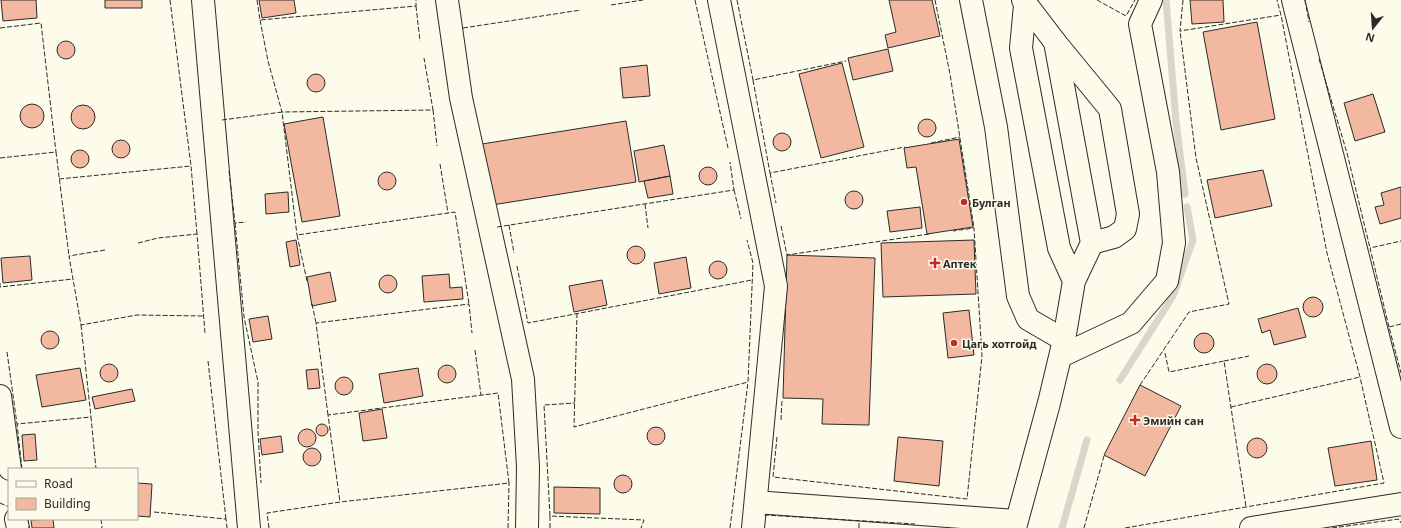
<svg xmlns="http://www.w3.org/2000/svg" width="1401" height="528" viewBox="0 0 1401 528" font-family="'Noto Sans',sans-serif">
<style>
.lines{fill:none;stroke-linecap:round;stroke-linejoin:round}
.stream{stroke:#d8d7c9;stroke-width:7}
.building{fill:#f2b8a0;stroke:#2b2b2b}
.street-casing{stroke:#2b2b2b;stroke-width:24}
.secondary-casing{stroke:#2b2b2b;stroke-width:24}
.street{stroke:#fdfbea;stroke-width:22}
.secondary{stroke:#fdfbea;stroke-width:22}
.fence{stroke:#2b2b2b;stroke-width:1;stroke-dasharray:5 2;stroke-linecap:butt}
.poi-dot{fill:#c62828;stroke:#fdfbea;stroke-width:1.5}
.labels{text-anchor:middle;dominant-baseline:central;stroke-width:3;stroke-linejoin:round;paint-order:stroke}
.poi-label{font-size:11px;font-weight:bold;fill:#2b2b2b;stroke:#fdfbea;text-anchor:start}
</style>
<rect width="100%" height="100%" fill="#fdfbea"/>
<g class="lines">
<path class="stream" d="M1166 0 1176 121 1185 194
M1120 380 1173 296 1193 240 1187 207
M1062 528 1087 440"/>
</g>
<path class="building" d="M1 0H36L37 18 3 21Z
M105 0H142V8H105Z
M259 0H294L296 13 262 18Z
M889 0H932L940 36 888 48 885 35 896 32Z
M1190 0H1223L1224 22 1192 24Z
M1257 22 1275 119 1221 130 1203 32Z
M57 50a9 9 0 1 1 18 0a9 9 0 1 1-18 0Z
M888 49 893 71 853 80 848 58Z
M842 63 864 147 821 158 799 74Z
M647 65 650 96 623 98 620 68Z
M307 83a9 9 0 1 1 18 0a9 9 0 1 1-18 0Z
M1373 94 1385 132 1355 141 1344 103Z
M20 116a12 12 0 1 1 24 0a12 12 0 1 1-24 0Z
M71 117a12 12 0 1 1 24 0a12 12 0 1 1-24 0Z
M323 117 340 216 302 222 284 124Z
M918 128a9 9 0 1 1 18 0a9 9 0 1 1-18 0Z
M626 121 636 182 492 205 482 144Z
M773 142a9 9 0 1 1 18 0a9 9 0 1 1-18 0Z
M959 139 973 227 927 234 916 167 907 168 904 148Z
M112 149a9 9 0 1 1 18 0a9 9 0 1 1-18 0Z
M664 145 670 176 639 182 634 151Z
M71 159a9 9 0 1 1 18 0a9 9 0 1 1-18 0Z
M699 176a9 9 0 1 1 18 0a9 9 0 1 1-18 0Z
M1263 170 1272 206 1215 218 1207 180Z
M378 181a9 9 0 1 1 18 0a9 9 0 1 1-18 0Z
M670 176 673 194 648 198 644 181Z
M1401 187V218L1380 224 1375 207 1384 205 1381 193Z
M845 200a9 9 0 1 1 18 0a9 9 0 1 1-18 0Z
M288 192 289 212 266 214 265 194Z
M920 207 922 228 890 232 887 211Z
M296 240 300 265 290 267 286 242Z
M974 240 976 294 883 297 881 243Z
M627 255a9 9 0 1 1 18 0a9 9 0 1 1-18 0Z
M787 255 875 258 869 425 822 424 823 399 783 398Z
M30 256 32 280 3 283 1 258Z
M686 257 691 288 659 294 654 263Z
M709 270a9 9 0 1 1 18 0a9 9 0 1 1-18 0Z
M330 272 336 301 312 306 307 277Z
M449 274 450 288 462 287 463 299 424 302 422 276Z
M379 284a9 9 0 1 1 18 0a9 9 0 1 1-18 0Z
M602 280 607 305 574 312 569 286Z
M1303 307a10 10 0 1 1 20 0a10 10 0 1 1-20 0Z
M1298 308 1306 337 1274 345 1270 330 1262 333 1258 319Z
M969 310 974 355 948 358 943 313Z
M268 316 272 339 253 342 249 319Z
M41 340a9 9 0 1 1 18 0a9 9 0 1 1-18 0Z
M1194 343a10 10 0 1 1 20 0a10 10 0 1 1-20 0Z
M100 373a9 9 0 1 1 18 0a9 9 0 1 1-18 0Z
M1257 374a10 10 0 1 1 20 0a10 10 0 1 1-20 0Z
M438 374a9 9 0 1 1 18 0a9 9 0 1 1-18 0Z
M80 368 86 400 42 407 36 375Z
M418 368 423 396 384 403 379 374Z
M318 369 320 388 308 389 306 370Z
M335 386a9 9 0 1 1 18 0a9 9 0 1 1-18 0Z
M1140 385 1181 406 1145 476 1104 455Z
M132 389 135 401 95 409 92 397Z
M382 409 387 438 363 441 359 413Z
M316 430a6 6 0 1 1 12 0a6 6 0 1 1-12 0Z
M647 436a9 9 0 1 1 18 0a9 9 0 1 1-18 0Z
M298 438a9 9 0 1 1 18 0a9 9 0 1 1-18 0Z
M35 434 37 460 24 461 22 435Z
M281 436 283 452 262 455 260 439Z
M898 437 943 441 939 486 894 481Z
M1247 448a10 10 0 1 1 20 0a10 10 0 1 1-20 0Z
M1371 441 1377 480 1335 486 1328 448Z
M303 457a9 9 0 1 1 18 0a9 9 0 1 1-18 0Z
M614 484a9 9 0 1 1 18 0a9 9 0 1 1-18 0Z
M137 483 152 484 150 517 137 516Z
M554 487 600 488V514L554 513Z
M53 519 54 528H32L31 520Z"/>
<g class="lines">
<defs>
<path id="street" d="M203 0 249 528
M447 0 461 98 523 379 528 467 527 528
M719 0 776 286 753 528
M971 0 996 127 1018 296 1028 319 1064 340
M1293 0 1401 427
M1055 42 1110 109 1128 214 1125 229 1114 237 1092 243
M1061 356 1131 323 1167 281 1174 243 1168 172 1140 24 1151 0
M0 396 10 469
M756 502 1016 521
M16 519 18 528
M1251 528 1401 504"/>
<path id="secondary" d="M1025 5 1021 48 1059 248 1074 281
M1015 528 1049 403 1064 340 1074 281 1092 243 1055 42 1023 0"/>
</defs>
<use href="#street" class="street-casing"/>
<use href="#secondary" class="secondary-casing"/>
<use href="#street" class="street"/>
<use href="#secondary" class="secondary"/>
<path class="fence" d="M170 0 191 166
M257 0 260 20 416 6V0
M695 0 728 148
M737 0 753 80 846 61
M935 0 950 74 974 228
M1097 0 1126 16 1135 0
M1183 0 1180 31 1281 15
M1305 0 1309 22
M611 5 643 0
M416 6 420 41
M260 20 268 61 282 112 433 110 424 58
M0 28 41 23 56 152
M463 28 581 10
M1319 59 1347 153 1370 248
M753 80 770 173 905 147
M433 110 437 146
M222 120 282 112 297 235
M931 143 960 137
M0 158 56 152 69 256
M440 164 448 213
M229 171 235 223 246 222
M770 173 776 203
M59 179 191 166 197 234
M734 190 741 219
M645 204 648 228
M235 223 244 317 258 382V432L261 483
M509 225 514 253
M781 226 787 255 929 234
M497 227 734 190 730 162
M138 243 158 238 197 234 205 333
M105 250 69 256 81 325 137 315 203 316
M517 266 528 323 752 280
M307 281 297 235 455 212 469 304
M0 283V287L73 279
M312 304 316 323
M577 313 574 427 748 382 753 263 747 240
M1401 324 1389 327 1401 373
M81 325 91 417
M1389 327 1370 248 1401 241
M475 350 481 395
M7 352 17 424
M1165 353 1169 372 1224 361 1246 507
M208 361 226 519
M1224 361 1249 356
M1140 385 1189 312 1229 304 1196 158 1180 31
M1231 407 1360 377
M328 415 316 323 469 304 472 333
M781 420 782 400
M777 437 773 477 967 499 982 356 974 228 953 231
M22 469 17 424 91 417 96 469
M0 503 9 507
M154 512 226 519 227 528
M550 516 544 405 575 403
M765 516V515L915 524
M28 519 29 528
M101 519 102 528
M269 528 267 513 340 502 509 483 498 393 328 415 340 502
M508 528 509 483
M550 528V516L644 520 641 528
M730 528 748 382
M859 528V521
M1084 528 1104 456
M1125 528 1384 483 1360 377 1327 253 1281 15 1277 0
M1332 528 1399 519 1401 523"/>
</g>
<g class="poi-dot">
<circle cx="964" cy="202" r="4"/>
<path d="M933 257h4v4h4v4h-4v4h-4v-4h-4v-4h4z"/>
<circle cx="954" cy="343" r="4"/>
<path d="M1133 414h4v4h4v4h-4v4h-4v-4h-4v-4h4z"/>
</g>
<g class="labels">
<g class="poi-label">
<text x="972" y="202">Булган</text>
<text x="943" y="263">Аптек</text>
<text x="962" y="343">Цагь хотгойд</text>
<text x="1143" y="420">Эмийн сан</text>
</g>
</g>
<rect x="8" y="468" width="130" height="52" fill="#fdfbea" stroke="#a9a89e"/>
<rect x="16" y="481" width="20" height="6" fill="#fdfbea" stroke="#a9a89e"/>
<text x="44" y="488" font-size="12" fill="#2b2b2b">Road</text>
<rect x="16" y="498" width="20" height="12" fill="#f2b8a0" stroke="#a9a89e"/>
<text x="44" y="508" font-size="12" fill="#2b2b2b">Building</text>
<g transform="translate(1373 28) rotate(197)" stroke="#fdfbea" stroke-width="3" paint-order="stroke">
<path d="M0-3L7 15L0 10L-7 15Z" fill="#2b2b2b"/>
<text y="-6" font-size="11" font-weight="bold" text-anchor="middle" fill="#2b2b2b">N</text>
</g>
</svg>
